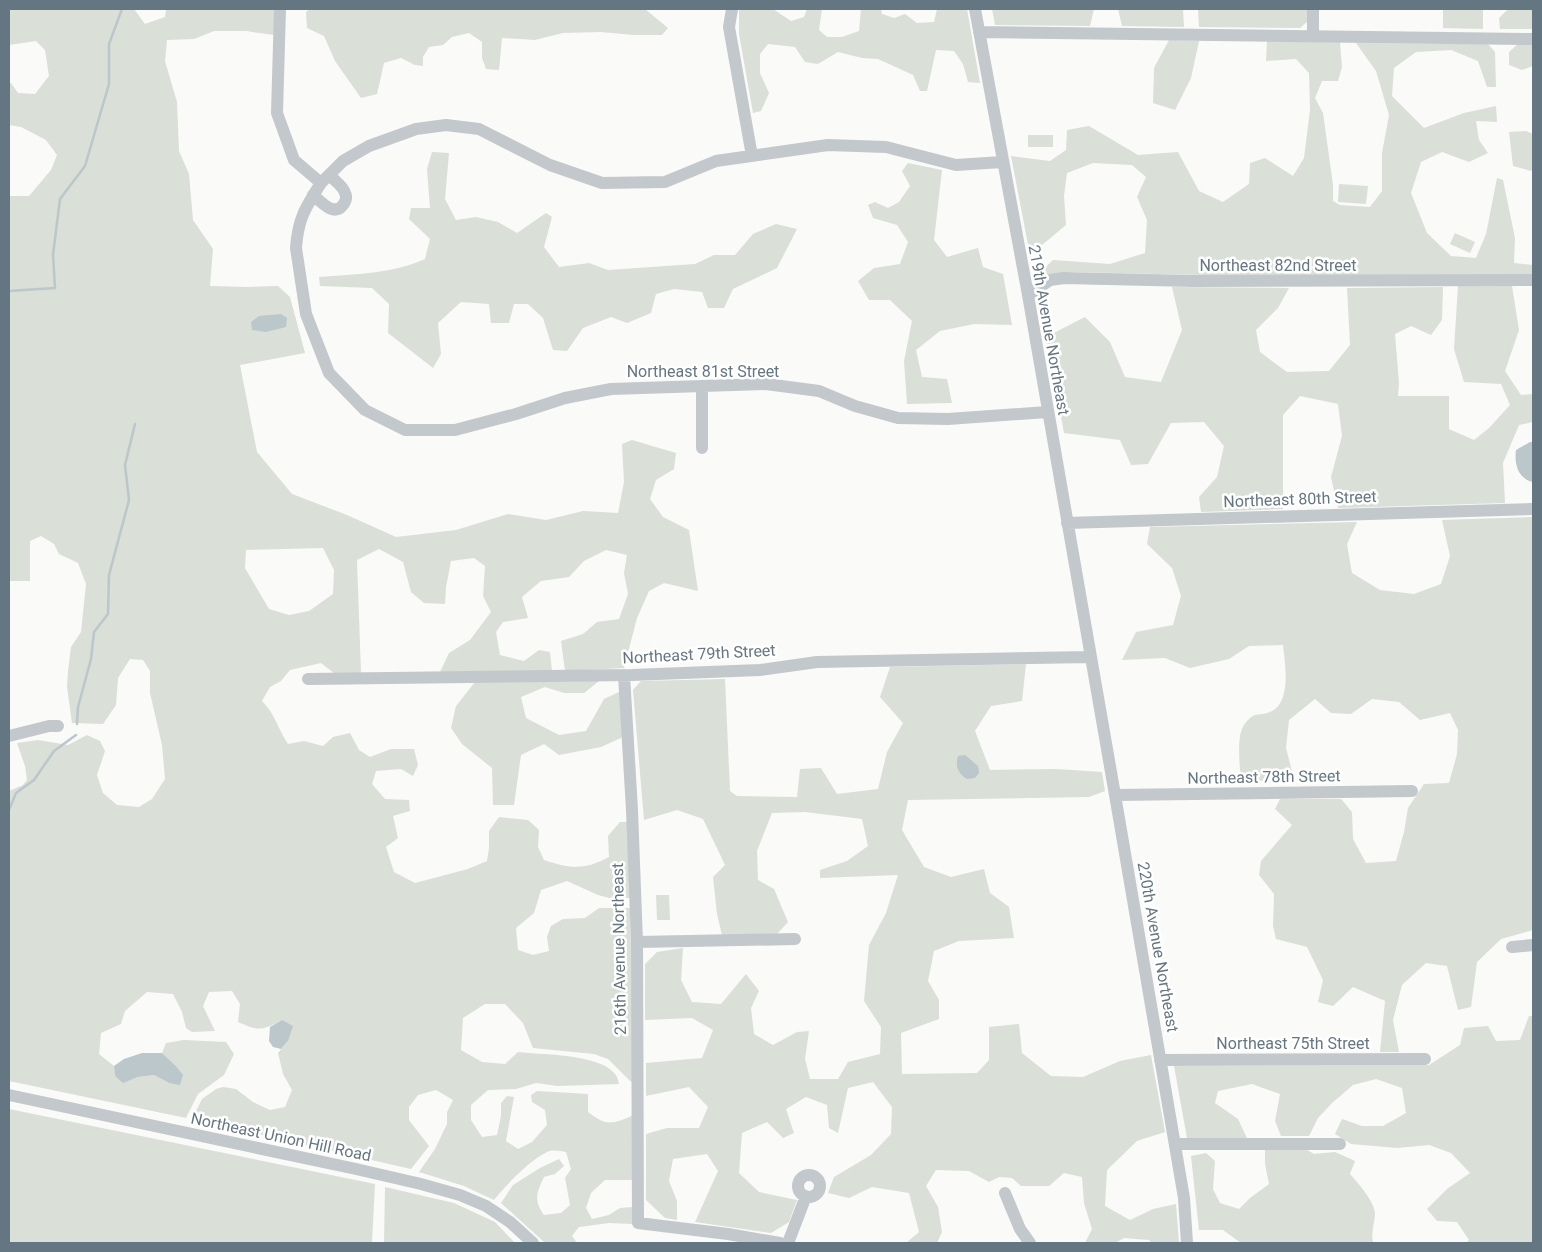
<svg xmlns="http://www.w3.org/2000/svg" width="1542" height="1252" viewBox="0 0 1542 1252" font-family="Roboto,sans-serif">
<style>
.green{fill:#dadfd7;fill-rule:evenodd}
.water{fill:#bbc7cb}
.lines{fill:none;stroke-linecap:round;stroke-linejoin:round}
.stream{stroke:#bbc7cb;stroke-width:2.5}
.minor{stroke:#c3c8cc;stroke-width:12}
.labels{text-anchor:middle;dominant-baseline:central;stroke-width:5;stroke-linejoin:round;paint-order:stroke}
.street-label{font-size:16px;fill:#657683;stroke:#fff}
</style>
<rect width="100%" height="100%" fill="#fafaf8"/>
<path class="green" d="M9 9H134L145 24 165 17 166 9H274V35L246 31H214L194 39 167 40 165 61 177 102 179 151 189 174 193 220 213 249 210 286 247 287 278 286 290 297 305 353 240 365 257 452 292 494 347 515 396 537 456 530 508 514 546 520 583 511 618 513 624 482 622 444 632 440 676 453 674 469 656 480 650 499 663 517 689 530 698 591 664 583 649 591 637 618 624 668 565 671 561 641 583 634 597 622 619 619 628 594 624 573 627 555 606 550 584 561 569 577 541 581 522 597 528 618 503 622 496 632 500 655 524 661 539 650 550 652 552 671 440 672 449 653 470 640 491 612 483 596 485 566 474 558 451 561 446 587 445 604 424 603 411 592 403 562 379 549 357 560 361 673 335 674 321 663 290 670 281 681 270 687 262 701C275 714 278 729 288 744L304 741 323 746 333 737 350 733 359 750 370 757 391 749H414L418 765 413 776 401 769 376 771 372 784 385 799 409 800 410 811 393 816 398 838 386 847 394 872 415 883 468 869 487 861 489 848V831L499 817 528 820 539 830 538 847 544 860C570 869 585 870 609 857L608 836 620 822H627L630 898H609L598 895 567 881 541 890 534 913 516 928 518 950 533 955 549 951 547 937 551 926 563 919 585 918 599 908H630L634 1082 630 1081 608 1059 594 1054 533 1048 523 1023 505 1004H485L463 1018 461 1050 482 1062 505 1064 518 1052C541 1055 617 1053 619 1084L558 1086 536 1083 516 1089 488 1090 471 1105V1120L482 1137 497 1135 501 1116V1103L507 1096 514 1097 506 1141 518 1149 532 1142 547 1125 545 1110 532 1102 531 1095 537 1091 588 1094V1112C607 1127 613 1124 634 1115L632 1180H605L591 1193 586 1208 592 1219 609 1215 620 1208 632 1207V1224L609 1223 579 1227 572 1236 577 1243H545L501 1203 513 1185 540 1168 559 1159 564 1166 555 1174 544 1177C537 1192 533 1200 544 1215L561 1213 570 1205 565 1178 571 1169 566 1152C560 1151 553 1149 547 1152 529 1161 507 1184 494 1200L464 1186 419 1172 435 1149 447 1124V1112L453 1100 436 1090 418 1095 409 1107V1120L429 1146 411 1169 192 1119 202 1099 216 1089 223 1087 236 1089 253 1102 270 1110 285 1107 292 1090 283 1074 278 1053 288 1041 282 1020C262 1031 258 1031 238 1022L240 1004 232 991 209 992 203 1006 215 1031 192 1032 186 1028 182 1012 173 994 147 992 125 1011 121 1024 101 1033 99 1054 114 1066 115 1076 124 1082 138 1077 154 1075 169 1083 175 1065 162 1053 166 1043 184 1040 226 1042 234 1054 224 1075 198 1094 186 1118 9 1081V791L23 785 27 780 25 766 17 743 38 740 68 745 87 735 100 741 105 751 97 775 103 793 117 805 139 807 152 799 165 779 162 745 150 693V671L143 660 130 659 118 678 116 705 103 724 72 723 67 687 68 671 71 647 81 632 86 584 78 563 59 554 54 544 41 536 30 541V581H9V196H29L51 170 57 155 46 140 21 127 9 125V83H11L18 93 35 94 49 76 45 50 36 41 9 45ZM323 548 334 570 333 594 309 611 289 615 269 609 245 568 246 550Z
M310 9H645L668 28 662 35H633L601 32 563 33 535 40 502 38 499 70 486 69 482 58V42L469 33 452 37 443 45 429 47 423 57V66L415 65 401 58 384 63 377 94 361 98 335 61 324 36 307 28 306 12Z
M739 9H773L791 21 804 17 807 9H822L819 30 827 37H842L859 31 861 9H881L882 14 894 18 905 14 917 23 934 22 937 9H967L980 83 968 82 963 64 954 51 936 50 927 91H920L913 75 878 59 862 58 838 52 818 64 805 62 795 47 768 44 760 54V73L769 93 761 111 753 113 739 34Z
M992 9H1094L1090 26 995 25Z
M1118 9H1183L1184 27 1122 26Z
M1198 9H1308V21L1300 28 1199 27Z
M1443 9H1483V29L1443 28Z
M1508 9H1533V29H1500L1499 18Z
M1169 40 1199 41 1191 78 1175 110 1153 103 1154 68Z
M1267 41 1340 42 1342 67 1338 81H1322L1315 98 1323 113 1333 185V201L1340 205 1370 207 1382 191V153L1389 115 1376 71 1356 43 1488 44 1495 52 1496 87H1487L1478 61 1451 50 1416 52 1394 68 1392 96 1424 128 1464 113 1496 106 1497 122 1476 121 1479 140 1488 153 1469 162 1442 152 1421 162 1411 193 1427 233 1451 256 1476 258 1486 234 1497 178 1503 180 1515 238 1514 263 1533 265V275H1202L1071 272 1035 277 1053 260 1110 264 1145 253 1147 220 1137 197 1146 177 1132 165 1093 163 1067 173 1064 196 1066 225 1030 255 1011 156 1050 161 1066 150 1067 130 1089 126 1138 155 1178 152 1199 191 1223 202 1249 184 1250 163 1265 158 1293 176 1304 158 1310 110 1309 73 1296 59 1266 61Z
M1518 44 1533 45V66L1522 70 1509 65V52Z
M1526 131 1533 134V169L1531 171 1513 166 1509 132Z
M1028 135H1053V147H1028Z
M432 152 449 153 445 199 456 220 476 217 498 222 517 233 546 213 552 217 544 247 559 267 589 263 608 270 695 264 714 255H735L753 234 776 224 797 229 777 268 733 289 724 308H708L702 292 674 289 656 294 651 313 627 323 611 317 583 328 567 351 553 350 543 318 528 304H514L509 323H491L489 304 461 302 438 323 441 354 433 368 388 333 389 304 372 288 320 286 319 277C356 274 391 274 425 259L430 239 409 219 411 208H430L427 169Z
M908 163 942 170 934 240 947 257 978 248 983 267 1003 274 1012 325 974 324 940 331 916 350 922 377 947 379 952 403 907 404 904 361 912 321 890 300H869L858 281 874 268 900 264 908 242 897 225 873 218 868 205 875 202 888 208 899 202 910 186 902 171Z
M1339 184 1368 186 1366 204 1338 202Z
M1455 233 1475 242 1470 253 1450 244Z
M1458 286H1512L1519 330 1505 371 1521 395 1533 394V422L1519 425 1503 463 1505 503 1338 508 1331 477 1342 436 1338 404 1300 396 1283 415V509L1201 512 1199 497 1217 477 1224 446 1204 422 1171 423 1148 464 1131 465 1120 440 1064 433 1046 337 1085 317 1110 342 1125 377 1161 382 1182 330 1172 287 1289 288 1278 308 1256 330 1260 352 1287 372 1329 371 1350 345 1347 288 1443 287 1442 320 1431 335 1411 326 1395 334 1399 383 1398 396H1449V429L1474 440 1489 428 1510 405 1501 384 1464 382 1454 349Z
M1533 517V930L1501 939 1477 962 1471 1007 1458 1010 1447 966 1426 963 1402 985 1393 1020 1399 1052H1380L1385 1001 1353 987 1333 1006 1318 1002 1323 980 1307 947 1276 939 1273 926 1274 894 1259 875 1261 861 1292 825 1275 809 1280 799H1341L1352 812 1353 839 1366 863 1396 861 1404 832 1408 808 1424 784 1449 783 1457 754 1458 730 1450 713 1420 720 1399 702 1372 699 1351 714 1331 713 1315 699 1289 720 1286 748 1294 779 1241 782C1240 768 1236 736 1244 725 1255 710 1258 717 1270 712 1292 703 1285 664 1283 645L1249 646 1229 659 1190 668 1165 658 1122 660 1136 632 1173 625 1181 596 1172 568 1147 544 1150 527 1357 522 1347 544 1352 573 1380 590 1414 594 1441 584 1450 556 1442 520Z
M1026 664 1022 701 991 706 975 731 990 770 1056 769 1102 772 1105 791 1089 797 908 800 902 830 924 867 951 877 984 869 990 893 1009 907 1014 938 959 941 934 951 928 981 939 1000V1019L901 1033 902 1074 977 1073 989 1060V1027L1019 1024 1022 1053 1051 1076 1083 1077 1120 1061 1151 1055 1165 1132 1137 1141 1107 1170 1105 1206 1130 1220 1153 1209 1176 1204 1179 1243H1152L1149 1240 1124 1238 1115 1243H1085L1092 1229 1084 1203 1082 1177 1064 1173 1049 1186H1021L1012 1178 999 1177 989 1182 969 1171 936 1170 926 1186 938 1207 942 1232 937 1243H906L919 1232 909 1193 872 1187 849 1198 828 1193 834 1177 871 1155 891 1134 892 1107 873 1082 848 1088 838 1133 829 1128 827 1105 806 1097 786 1109 794 1133 783 1138 767 1122 742 1133 739 1173 759 1192 797 1200 789 1222 771 1233 695 1222 718 1171 707 1154 673 1159 669 1181 677 1201V1220L665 1218 646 1200V1134L667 1128H699L708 1107 689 1087 646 1096V1063L702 1058 713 1030 692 1018 645 1020V964L657 952 683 948 681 980 692 1002 721 1004 746 974 759 991 751 1008 754 1034 773 1045 797 1032 809 1031 805 1059 810 1079H838L848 1062 880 1054 881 1027 864 1001 869 945 886 913 898 875 820 878V870L847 861 868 846 862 819 805 812 772 813 757 851 758 880 774 889 788 922 777 934 722 935 717 914 713 877 725 865 703 819 677 810 644 820 633 690 641 681 725 679 730 791 737 796 797 797 800 769 821 768 837 794 878 789 887 752 903 723 880 697 890 667Z
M599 681 584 693H564L545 687 521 697 526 718 559 735 586 731 604 699 621 691 623 737 601 747 559 755 544 744 521 755 514 805H493L492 768 462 744 451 728 456 706 475 682Z
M656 895H669L670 920H657Z
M1529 1016H1533V1243H1466L1469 1240 1457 1222 1437 1221 1427 1209 1447 1189 1470 1173 1451 1153 1429 1145 1397 1148 1351 1144 1335 1134 1342 1119 1362 1126H1383L1406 1113 1402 1088 1376 1079 1353 1085 1332 1103 1318 1118 1309 1136H1281L1275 1121 1280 1094 1252 1084 1218 1091 1215 1103 1238 1119 1247 1138H1187L1174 1066 1429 1065 1460 1045 1464 1028 1488 1026 1496 1041 1520 1040Z
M9 1109 375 1184 372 1243H9Z
M1265 1148H1304L1314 1154 1335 1152 1355 1161 1350 1174C1358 1183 1376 1203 1375 1215 1374 1225 1371 1233 1373 1243H1241L1223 1230H1199L1191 1156 1206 1153 1215 1161 1213 1189 1220 1203 1239 1209 1250 1198 1269 1184 1265 1164Z
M385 1187 454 1203 495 1222 515 1243H384Z"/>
<path class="water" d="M281 314 287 318 286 327 266 332 252 330 251 322 259 316Z
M1530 442H1533V482C1518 479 1514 464 1516 450Z
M965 755 978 766 979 773 975 778 967 779C958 773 955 767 958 756Z
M282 1020 293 1026 288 1041 281 1049 273 1047 269 1041 270 1027Z
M142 1053H162L175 1065 183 1075 180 1085 169 1083 154 1075 138 1077 123 1083 115 1076 114 1066 124 1059Z"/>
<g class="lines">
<path class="stream" d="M9 291 55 288 53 255 60 199 85 166 109 84V44L122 9
M77 724 78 707 91 659 94 632 108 614 109 575 129 500 125 465 135 424
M9 810 16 793 34 780 54 751 76 735"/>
<path class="minor" d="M280 9 277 113 294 160 321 183C305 208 298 219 296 248L306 314 329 373 365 410 405 430H455L516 414 565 398 611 389 766 384 819 391 855 406 898 418 948 419 1047 412
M732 9 729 27 752 156
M975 9 1028 295 1115 795 1184 1198 1187 1243
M979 32 1533 39
M1313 36V9
M321 183 343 161 369 146 416 129 446 125 479 129 550 165 602 183 665 182 716 161 828 145 886 147 956 165 1002 162
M313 195C321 202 334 217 343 205 346 201 347 197 345 193 343 186 334 180 329 175
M1028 295 1050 280 1064 278 1192 281 1533 280
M702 386V448
M1067 523 1533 509
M624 675 632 810 637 942 638 1223 728 1234 780 1243
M308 679 632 675 760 670 817 662 1091 657
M9 736 49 726H58
M1115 795 1412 791
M637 942 795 939
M1512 947 1533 945
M1160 1060 1425 1059
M9 1095 356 1169 421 1184 460 1195 486 1206 510 1222 533 1243
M1175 1144H1340
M798 1186a11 11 0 1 1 22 0a11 11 0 1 1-22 0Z
M1005 1193 1020 1229 1030 1243
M788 1243 806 1196"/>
</g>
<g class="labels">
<g class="street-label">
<text x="1278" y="265">Northeast 82nd Street</text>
<text transform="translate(1049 330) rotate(80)">219th Avenue Northeast</text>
<text x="703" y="371">Northeast 81st Street</text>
<text transform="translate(1300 499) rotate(-2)">Northeast 80th Street</text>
<text transform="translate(699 654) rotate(-3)">Northeast 79th Street</text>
<text transform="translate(1264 777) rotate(-1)">Northeast 78th Street</text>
<text transform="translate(1158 947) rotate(80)">220th Avenue Northeast</text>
<text transform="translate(619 949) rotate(-91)">216th Avenue Northeast</text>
<text x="1293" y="1043">Northeast 75th Street</text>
<text transform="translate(281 1137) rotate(12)">Northeast Union Hill Road</text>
</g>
</g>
<rect width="1542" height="1252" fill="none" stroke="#657683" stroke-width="20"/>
</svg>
